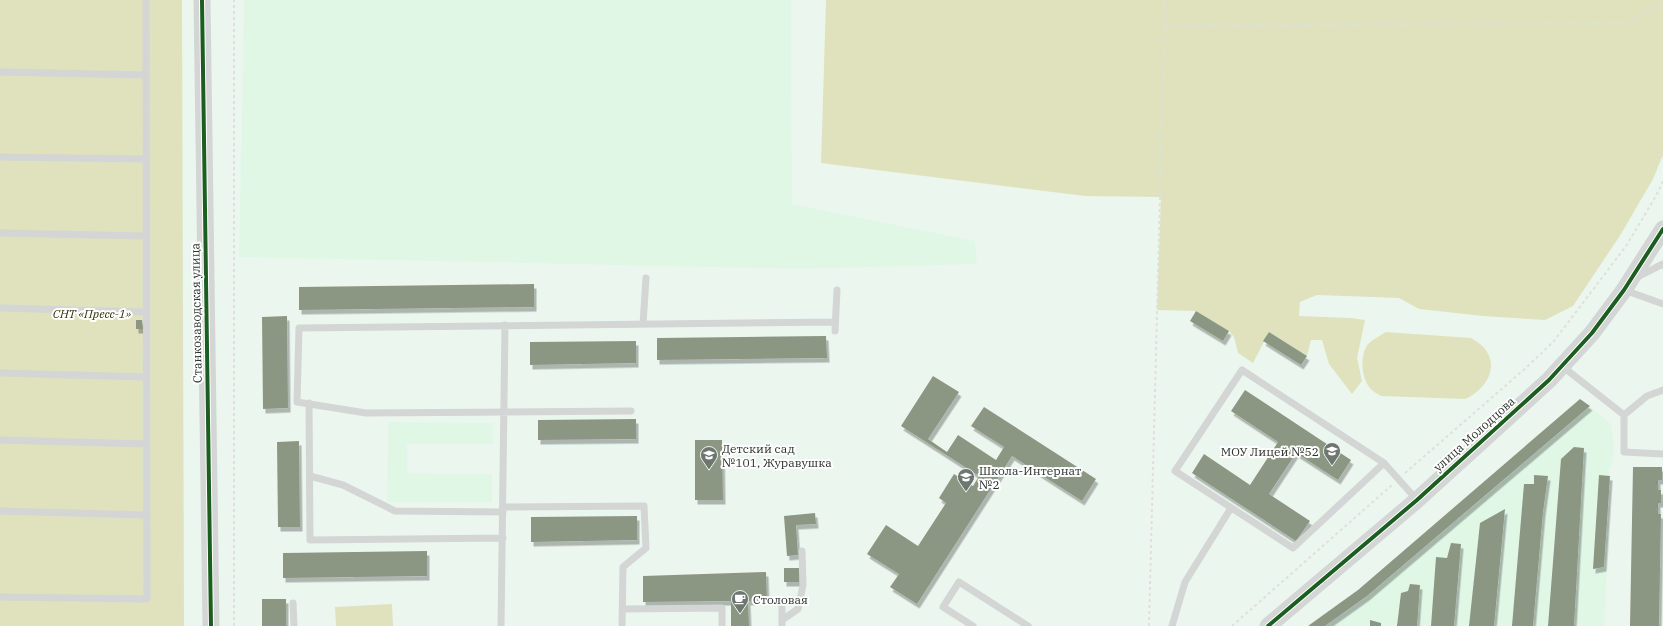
<svg xmlns="http://www.w3.org/2000/svg" width="1663" height="626" viewBox="0 0 1663 626" font-family="'IBM Plex Serif',serif">
<style>
.built{fill:#e1f7e6}
.green{fill:#dfe2bc}
.building{fill:#8c9783;filter:url(#shadow)}
.lines{fill:none;stroke-linecap:round;stroke-linejoin:round}
.path{stroke:#dde0dd;stroke-width:2;stroke-dasharray:3 3;stroke-linecap:butt}
.service{stroke:#d3d6d4;stroke-width:7}
.tertiary{stroke:#d3d6d4;stroke-width:17}
.cycleway-casing{stroke:#fff;stroke-width:6}
.cycleway{stroke:#1b5e20;stroke-width:4}
.labels{text-anchor:middle;dominant-baseline:central;stroke-width:4;stroke-linejoin:round;paint-order:stroke}
.park-label{font-size:12px;font-style:italic;fill:#322f07;stroke:#fff}
.street-label{font-size:12px;fill:#29322b;stroke:#fff}
.poi-label{font-size:12px;fill:#29322b;stroke:#fff;text-anchor:start}
</style>
<defs>
<filter id="shadow"><feDropShadow dx="2.5" dy="4.5" stdDeviation="0" flood-color="#0004"/></filter>
</defs>
<rect width="100%" height="100%" fill="#ebf7ee"/>
<path class="built" d="M244 0H791L792 204 975 241 977 264 802 269 239 257Z
M1580 399 1611 424 1614 446 1613 463 1609 470 1605 626H1308L1358 590Z
M388 422 493 423V444H407V473L492 474V502H387Z"/>
<path class="green" d="M0 0H182L184 626H0Z
M826 0H1663V155L1653 179 1621 234 1573 306 1545 320 1483 316 1419 309 1399 298 1317 295 1300 302 1299 316 1351 318 1365 320 1357 358 1362 381 1352 394 1329 364 1322 340H1311L1307 356 1269 332 1253 363 1238 353 1234 337 1229 331 1196 311 1157 310 1161 197 1085 196 821 163Z
M1386 332 1471 338C1476 341 1483 345 1487 352 1499 371 1482 392 1465 399L1381 396C1379 394 1375 393 1373 391 1361 382 1359 356 1368 344 1373 339 1380 336 1386 332Z
M392 604 393 626H336L335 607Z"/>
<path class="building" d="M534 284V307L299 310V287Z
M1196 311 1229 331 1223 341 1190 321Z
M287 316 288 408 263 409 262 317Z
M136 320H142L143 329H136Z
M1269 332 1307 356 1301 365 1263 341Z
M826 336 827 358 657 360V338Z
M636 341V363L530 365V342Z
M933 376 959 392 928 439 947 452 958 435 996 460 1004 447 971 426 984 407 1096 479 1082 501 1012 456 917 604 890 587 899 574 867 554 886 525 918 546 946 503 939 498 954 474 973 486 979 476 901 426Z
M1245 390 1351 460 1338 480 1296 453 1269 494 1310 521 1296 541 1192 473 1204 454 1250 485 1278 442 1231 411Z
M1580 399 1590 406 1367 596 1325 626H1308L1358 590Z
M636 419V439L538 440V420Z
M695 440H722L723 500H695Z
M299 441 300 527H278L277 442Z
M1574 447 1584 448 1574 626H1548L1561 459Z
M1633 467H1662V480H1658V490H1661V503H1658V514H1661L1659 626H1630Z
M1534 475 1548 476 1543 512 1533 626H1512L1524 484H1534Z
M1599 475 1610 476 1604 567 1593 569Z
M1505 509 1494 626H1469L1480 523Z
M815 513 816 524 796 525 798 555 787 556 784 516Z
M637 516V540L531 542V517Z
M1451 543 1461 544 1454 626H1431L1436 557 1447 558Z
M427 551V576L283 578V553Z
M784 568H799V582H784Z
M766 572 767 600 748 601 749 626H731V601L643 602V576Z
M1410 584 1420 585 1417 626H1397L1401 593 1408 591Z
M262 599H286V626H262Z
M1370 620 1381 623V626H1370Z"/>
<g class="lines">
<path class="path" d="M1165 26 1624 23 1663 3
M1405 473 1527 367 1554 341 1626 246 1656 196 1663 181
M234 626V0
M1149 626 1165 0
M1232 626 1392 485"/>
<path class="service" d="M0 72 146 75
M0 157 146 159
M0 233 146 236
M1637 277 1663 264
M1624 290 1663 304
M0 308 146 312
M643 324 646 278
M835 331 837 290
M1562 366 1624 415 1647 396 1663 390
M1242 370 1384 463 1293 548 1175 471Z
M0 373 146 377
M309 403 310 540 503 538
M631 411 366 413 297 402 299 328 834 322
M1624 415V452L1663 454
M0 440 146 444
M1384 463 1417 500
M310 476 343 485 395 511 503 512
M503 507 644 506 646 548 623 567 622 626
M0 511 147 515
M0 597 147 599 146 0
M293 603 294 626
M782 605V626
M623 609 722 608V626
M782 620 798 609 803 585 802 551
M501 626 505 325
M973 626 943 607 959 582 1028 626
M1172 626 1185 582 1231 508"/>
<path class="tertiary" d="M202 0 211 626
M1268 626 1417 500 1549 380 1592 333 1624 290 1663 229"/>
<defs>
<path id="cycleway" d="M202 0 211 626
M1268 626 1417 500 1549 380 1592 333 1624 290 1663 229"/>
</defs>
<use href="#cycleway" class="cycleway-casing"/>
<use href="#cycleway" class="cycleway"/>
</g>
<defs>
<symbol id="school-pin" viewBox="-11 -11 22 30"><path d="M0 17L-7.5 6A9.5 9.5 0 1 1 7.5 6Z" fill="#6d776f" stroke="#fff"/><path d="M0-5L7-2L0 1L-7-2ZM-4 1L0 2.5L4 1V4Q0 6-4 4Z" fill="#fff"/></symbol>
<symbol id="cafe-pin" viewBox="-11 -11 22 30"><path d="M0 17L-7.5 6A9.5 9.5 0 1 1 7.5 6Z" fill="#6d776f" stroke="#fff"/><path d="M-5.5-4.5H6V0H3Q3 3.5 0 3.5H-2.5Q-5.5 3.5-5.5 0ZM3-3.2v2h1.7v-2ZM-6 4.5H4V6H-6Z" fill="#fff"/></symbol>
</defs>
<g fill-rule="evenodd">
<use href="#school-pin" x="1322" y="441" width="20" height="27"/>
<use href="#school-pin" x="699" y="445" width="20" height="27"/>
<use href="#school-pin" x="956" y="467" width="20" height="27"/>
<use href="#cafe-pin" x="730" y="589" width="20" height="27"/>
</g>
<g class="labels">
<g class="park-label">
<text x="92" y="313">СНТ «Пресс-1»</text>
</g>
<g class="street-label">
<text transform="translate(196 313) rotate(-91)">Станкозаводская улица</text>
<text transform="translate(1474 434) rotate(-42)">улица Молодцова</text>
</g>
<g class="poi-label">
<text x="722" y="448">Детский сад<tspan x="722" dy="14">№101, Журавушка</tspan></text>
<text x="1319" y="451" text-anchor="end">МОУ Лицей №52</text>
<text x="979" y="470">Школа-Интернат<tspan x="979" dy="14">№2</tspan></text>
<text x="753" y="599">Столовая</text>
</g>
</g>
</svg>
